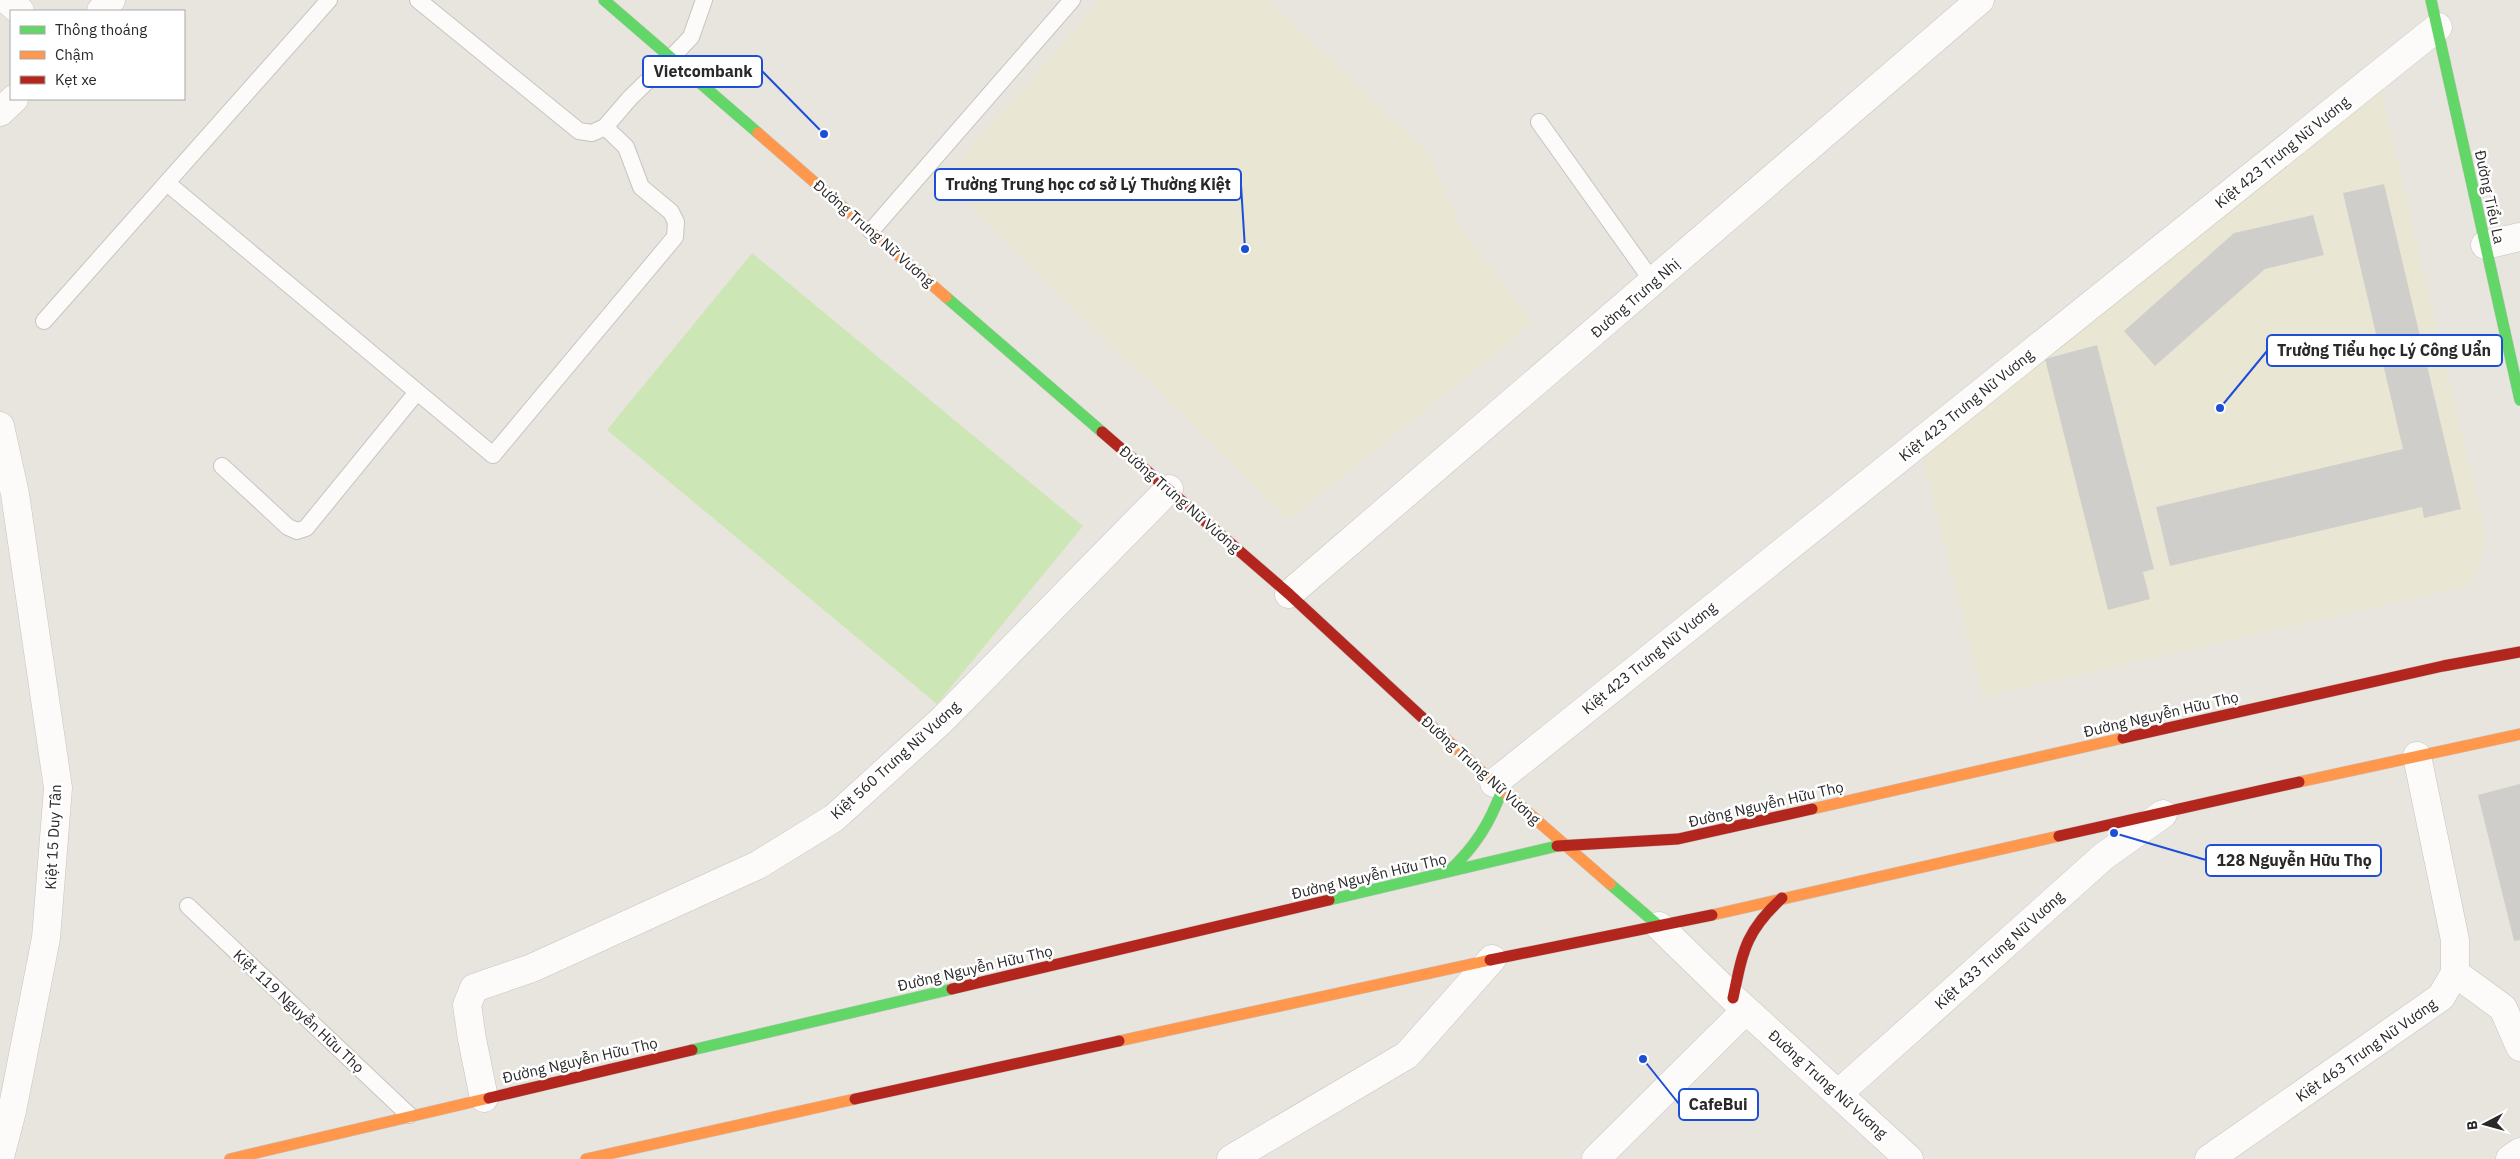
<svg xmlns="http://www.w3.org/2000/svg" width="2520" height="1159" viewBox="0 0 2520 1159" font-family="'IBM Plex Sans',sans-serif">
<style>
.education{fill:#eae6d4}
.pitch{fill:#cde6b6}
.building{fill:#d0ceca}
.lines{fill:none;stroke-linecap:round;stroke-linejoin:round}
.lane-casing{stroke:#c6c4c4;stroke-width:18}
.street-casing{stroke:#c6c4c4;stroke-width:29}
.fast-casing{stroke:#c6c4c4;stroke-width:12}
.slow-casing{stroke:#c6c4c4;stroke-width:12}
.jam-casing{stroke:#c6c4c4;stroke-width:12}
.lane{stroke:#fcfbfa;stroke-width:16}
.street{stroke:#fcfbfa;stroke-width:28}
.fast{stroke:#63d668;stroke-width:11}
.slow{stroke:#ff974d;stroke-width:11}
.jam{stroke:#b3261e;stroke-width:11}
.labels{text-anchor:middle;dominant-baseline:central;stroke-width:5;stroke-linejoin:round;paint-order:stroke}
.street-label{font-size:15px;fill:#292929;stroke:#fff}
.leader{fill:none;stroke:#1d4ed8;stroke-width:2}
.callout-dot{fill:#1d4ed8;stroke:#fff;stroke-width:2}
.callout{fill:#fff;stroke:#1d4ed8;stroke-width:2}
.callout-label{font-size:16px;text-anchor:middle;font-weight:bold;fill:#292929}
</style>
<rect width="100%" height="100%" fill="#e8e5de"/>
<path class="education" d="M1101 0H1268L1429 154 1462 230 1533 323 1289 520 943 179Z
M2381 91 2487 540 2473 585 1983 697 1922 457Z"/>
<path class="pitch" d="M752 253 1083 526 937 704 607 430Z"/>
<path class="building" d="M2384 184 2461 509 2424 518 2422 507 2170 566 2156 507 2403 449 2343 193Z
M2313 215 2324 255 2265 269 2155 366 2124 331 2234 233Z
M2097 345 2154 569 2143 572 2150 599 2108 610 2045 359Z
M2520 784V940L2514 941 2478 795Z"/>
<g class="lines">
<defs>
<path id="lane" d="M418 0 579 131 592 133 605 127 630 98 671 58 691 37 704 0
M1539 122 1653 282
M167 183 493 455 675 237 676 222 671 212 641 187 626 147 605 127
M871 231 1072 0
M44 321 329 0
M222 466 288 527 297 531 306 528 417 392
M188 906 409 1115"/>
<path id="street" d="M7 0 20 11
M101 11 111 0
M0 112 14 99
M2485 245 2520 237
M0 426 15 494 58 788 46 938 12 1111 0 1157
M1289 594 1980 0
M1494 783 2438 27
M1659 926 1733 998 1909 1159
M2455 973 2503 1008 2520 1047
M1839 1093 2104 856 2163 814
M484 1098 472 1039 467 1005 474 988 532 968 758 865 834 818 942 720 1169 489
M1231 1159 1407 1055 1492 959
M1596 1159 1746 1010
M2209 1159 2441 997 2455 973V940L2417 756
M2510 1159 2520 1152"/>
<path id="fast" d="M604 0 758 133
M2431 0 2520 400
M946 297 1102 432
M1449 871C1475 847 1490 823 1502 790
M1610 884 1659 926
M1329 900 1557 846
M692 1050 952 989"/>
<path id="slow" d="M758 133 946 297
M1426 721 1494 783 1610 884
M2299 782 2520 734
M1812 809 2123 738
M1712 915 2059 836
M1119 1041 1490 960
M230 1159 489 1098
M586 1159 855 1099"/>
<path id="jam" d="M1102 432 1289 594 1426 721
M2123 738 2443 666 2520 652
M2059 836 2299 782
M1557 846 1678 839 1812 809
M1490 960 1712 915
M952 989 1329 900
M1733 998C1743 951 1745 932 1782 898
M489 1098 692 1050
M855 1099 1119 1041"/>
</defs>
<use href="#lane" class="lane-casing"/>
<use href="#street" class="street-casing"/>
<use href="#fast" class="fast-casing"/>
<use href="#slow" class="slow-casing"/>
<use href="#jam" class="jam-casing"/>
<use href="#lane" class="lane"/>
<use href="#street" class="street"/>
<use href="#fast" class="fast"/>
<use href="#slow" class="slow"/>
<use href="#jam" class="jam"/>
</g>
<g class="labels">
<g class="street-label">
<text transform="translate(2282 152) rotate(-39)">Kiệt 423 Trưng Nữ Vương</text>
<text transform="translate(2490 197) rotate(78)">Đường Tiểu La</text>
<text transform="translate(874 233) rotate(41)">Đường Trưng Nữ Vương</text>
<text transform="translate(1635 298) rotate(-41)">Đường Trưng Nhị</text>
<text transform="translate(1966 405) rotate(-39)">Kiệt 423 Trưng Nữ Vương</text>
<text transform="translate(1180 499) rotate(41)">Đường Trưng Nữ Vương</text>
<text transform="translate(1649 658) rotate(-39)">Kiệt 423 Trưng Nữ Vương</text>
<text transform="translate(2161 714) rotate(-13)">Đường Nguyễn Hữu Thọ</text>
<text transform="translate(895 760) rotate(-42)">Kiệt 560 Trưng Nữ Vương</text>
<text transform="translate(1481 770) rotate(42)">Đường Trưng Nữ Vương</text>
<text transform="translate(1766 804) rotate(-13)">Đường Nguyễn Hữu Thọ</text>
<text transform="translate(53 837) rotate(-87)">Kiệt 15 Duy Tân</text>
<text transform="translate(1369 876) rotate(-13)">Đường Nguyễn Hữu Thọ</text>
<text transform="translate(1999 950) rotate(-42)">Kiệt 433 Trưng Nữ Vương</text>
<text transform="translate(975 968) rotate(-13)">Đường Nguyễn Hữu Thọ</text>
<text transform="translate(299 1011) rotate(43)">Kiệt 119 Nguyễn Hữu Thọ</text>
<text transform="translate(2366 1050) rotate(-35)">Kiệt 463 Trưng Nữ Vương</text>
<text transform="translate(580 1060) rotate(-13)">Đường Nguyễn Hữu Thọ</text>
<text transform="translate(1828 1084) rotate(42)">Đường Trưng Nữ Vương</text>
</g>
</g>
<path class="leader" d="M824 134L762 71M1245 249L1241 185M2220 408L2267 351M2114 833L2206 860M1643 1059L1679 1104"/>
<g class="callout-dot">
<circle cx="824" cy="134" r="5"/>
<circle cx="1245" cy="249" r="5"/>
<circle cx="2220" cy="408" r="5"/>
<circle cx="2114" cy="833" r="5"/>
<circle cx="1643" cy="1059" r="5"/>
</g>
<g class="callout">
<rect x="643" y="56" width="119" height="31" rx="5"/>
<rect x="935" y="169" width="306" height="31" rx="5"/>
<rect x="2267" y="335" width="235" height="31" rx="5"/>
<rect x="2206" y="845" width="175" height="31" rx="5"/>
<rect x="1679" y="1089" width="79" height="31" rx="5"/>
</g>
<g class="callout-label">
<text x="703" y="77">Vietcombank</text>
<text x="1088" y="190">Trường Trung học cơ sở Lý Thường Kiệt</text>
<text x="2384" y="356">Trường Tiểu học Lý Công Uẩn</text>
<text x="2294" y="866">128 Nguyễn Hữu Thọ</text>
<text x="1718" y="1110">CafeBui</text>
</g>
<rect x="10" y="10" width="175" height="90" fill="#ffffff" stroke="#a9a9a9"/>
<rect x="20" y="26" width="25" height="8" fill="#63d668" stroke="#a9a9a9"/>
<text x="55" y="35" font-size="15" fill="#292929">Thông thoáng</text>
<rect x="20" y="51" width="25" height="8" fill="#ff974d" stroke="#a9a9a9"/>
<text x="55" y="60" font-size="15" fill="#292929">Chậm</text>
<rect x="20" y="76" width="25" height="8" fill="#b3261e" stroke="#a9a9a9"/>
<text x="55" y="85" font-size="15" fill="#292929">Kẹt xe</text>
<g transform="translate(2485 1124) rotate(264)" stroke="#ffffff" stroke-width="4" paint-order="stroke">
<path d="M0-4L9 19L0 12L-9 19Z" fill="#292929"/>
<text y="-8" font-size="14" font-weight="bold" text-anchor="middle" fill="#292929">B</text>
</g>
</svg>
